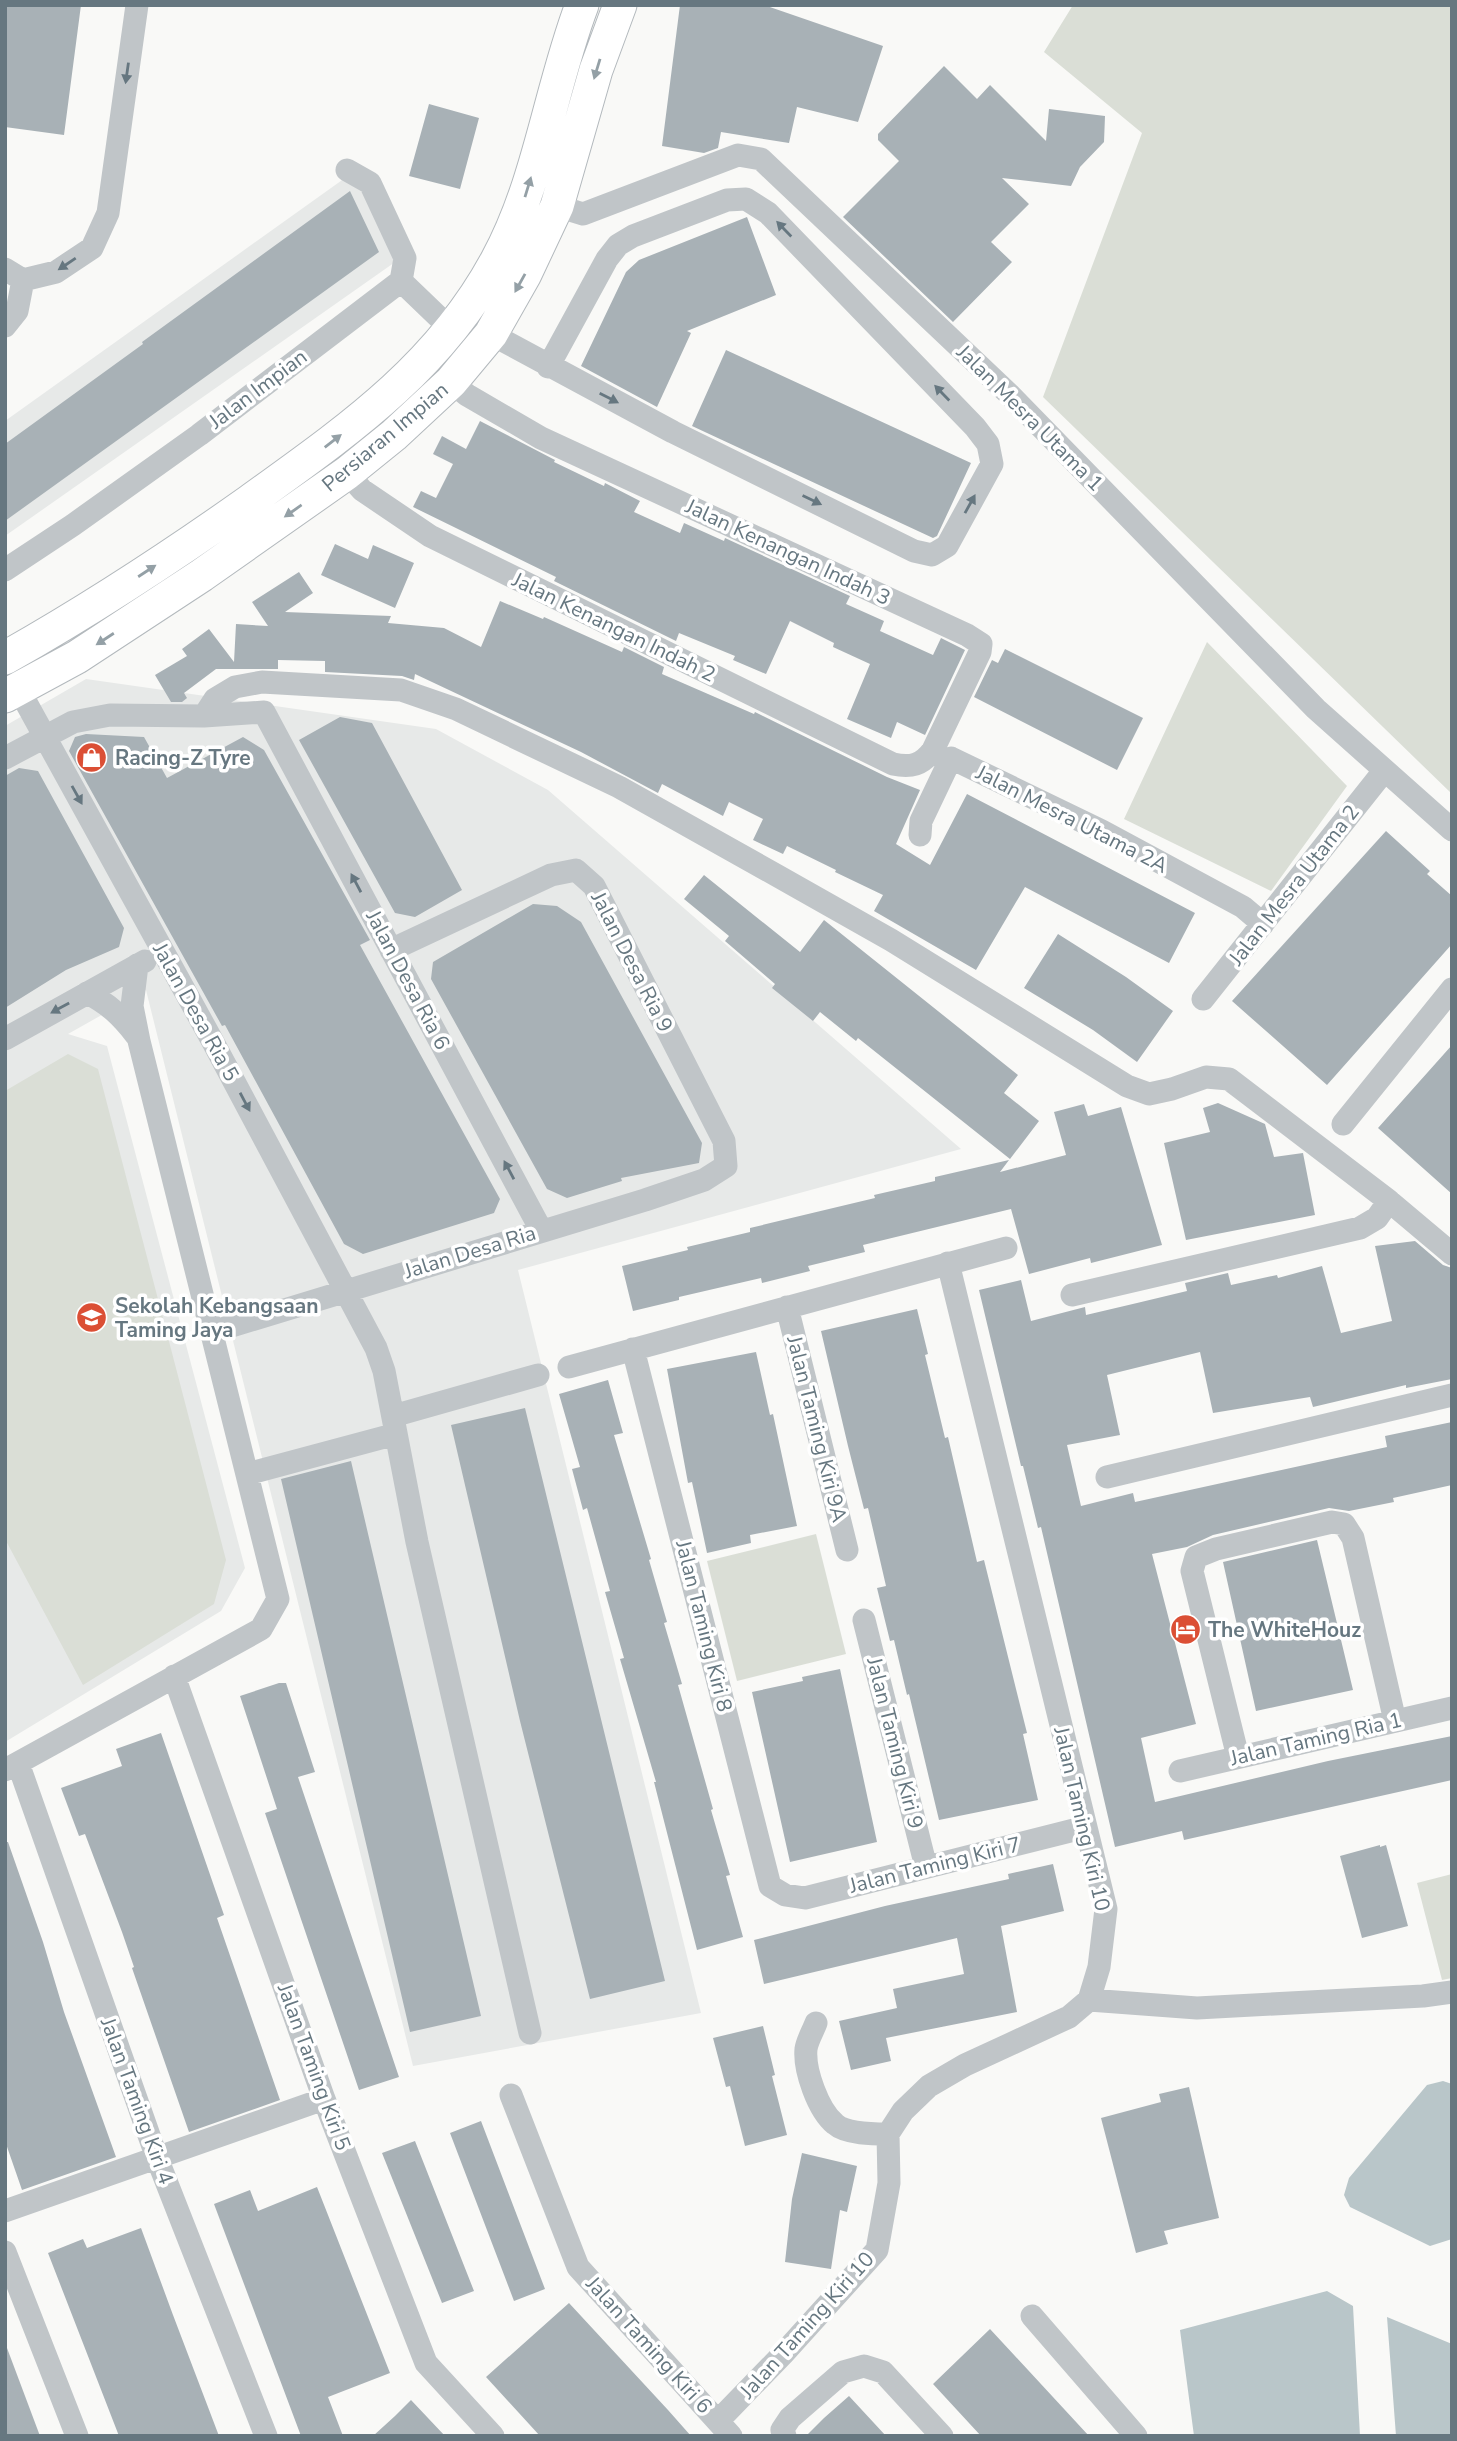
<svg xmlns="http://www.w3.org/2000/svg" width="1457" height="2441" viewBox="0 0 1457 2441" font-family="'Nunito Sans',sans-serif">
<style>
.built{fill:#e7e9e8}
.green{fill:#daded6}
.water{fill:#b9c6c9}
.building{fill:#a8b1b6}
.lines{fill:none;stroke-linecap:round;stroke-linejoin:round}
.secondary-casing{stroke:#b3b9bd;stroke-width:35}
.street{stroke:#c0c5c8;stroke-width:23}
.secondary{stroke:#fff;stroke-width:33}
.oneway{fill:#94a0a6}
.oneway2{fill:#667780}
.labels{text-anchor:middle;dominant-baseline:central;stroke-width:7;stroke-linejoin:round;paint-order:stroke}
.street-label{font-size:21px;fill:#667780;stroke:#fff}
.poi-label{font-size:21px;font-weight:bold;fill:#667780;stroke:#fff;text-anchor:start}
</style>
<rect width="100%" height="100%" fill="#f9f9f7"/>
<path class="built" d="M345 178 364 187 398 260 5 536V421Z
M86 679 436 729 548 790 961 1149 518 1270 701 2013 413 2066 146 990 68 1034 107 1046 245 1568 221 1611 5 1742V726Z"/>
<path class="green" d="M1073 5H1452V794L1043 397 1142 133 1044 52Z
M1207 642 1347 786 1271 891 1124 819Z
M68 1054 98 1069 226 1560 214 1604 83 1685 5 1539V1091Z
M816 1534 846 1654 737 1681 707 1561Z
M1452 1874V1978L1442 1980 1417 1883Z"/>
<path class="water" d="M1443 2081 1452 2084V2239L1430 2246 1350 2207 1344 2195 1349 2178 1427 2085Z
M1327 2291 1353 2306 1360 2436H1194L1180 2330Z
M1387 2317 1452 2344V2436H1396Z"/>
<path class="building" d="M5 5H81L64 135 5 127Z
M680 5H764L883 46 858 122 797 107 789 143 721 132 718 148 704 153 662 146Z
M944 66 977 99 990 85 1046 141 1049 109 1105 116 1104 142 1080 167 1071 186 1002 178 1029 204 991 242 1012 262 953 322 843 217 899 161 878 140V134Z
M429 104 479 118 460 189 409 176Z
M350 191 379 252 5 521V444L143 344 142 342Z
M747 217 776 295 687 331 691 333 657 407 581 366 626 272 639 260Z
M726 350 971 463 937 536 933 538 692 426Z
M480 421 555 460 554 462 604 486 605 483 640 501 634 512 680 533 684 523 724 541 725 538 850 596 846 604 884 621 880 631 933 655 941 638 965 650 925 735 897 722 891 738 847 719 870 664 833 647 834 643 790 621 766 674 733 660 735 656 679 633 676 641 554 581 556 577 413 507 421 491 436 498 453 464 433 454 442 436 466 449Z
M335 544 368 559 373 545 414 563 395 608 321 575Z
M299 572 313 593 285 612 391 616 388 623 444 628 481 647 500 601 543 619 544 617 622 652 624 647 664 667 662 674 754 714 755 712 887 777 920 790 896 844 930 865 967 794 1195 913 1169 963 1025 887 976 970 874 911 883 895 835 872 836 870 787 846 783 854 753 840 763 819 729 802 723 816 662 784 658 793 581 752 415 674 414 680 402 676 325 672V661L278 660V669H216L184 693 187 698 182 702H171L155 675 187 656 182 649 209 629 234 662 236 624 268 626 252 602Z
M1005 649 1143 718 1117 770 974 697 992 660 998 663Z
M340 717 372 723 462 890 415 917 395 913 299 740Z
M86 734 144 737 167 778 243 737 264 750 370 940 360 945 500 1199 494 1213 363 1254 344 1244 225 1025 222 1026 69 751 75 737Z
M19 768 38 771 124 928 119 947 66 970 5 1008V776Z
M1386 831 1430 871 1427 874 1452 896V944L1327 1085 1232 1001Z
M704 875 800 952 824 920 1018 1075 1004 1093 1039 1121 1010 1159 858 1038 856 1041 820 1012 813 1021 772 988 775 984 725 941 729 936 684 899Z
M533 904 557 906 581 922 702 1143 699 1163 621 1178 622 1181 567 1198 547 1189 431 979 433 962Z
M1058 934 1126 977 1173 1011 1137 1062 1093 1030 1024 988Z
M1452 1045V1194L1378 1128Z
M1218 1103 1265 1124 1274 1157 1303 1153 1315 1215 1186 1240 1164 1143 1210 1132 1203 1108Z
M1084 1104 1088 1116 1121 1107 1162 1245 1091 1263 1090 1258 1029 1274 1011 1209 863 1245 865 1252 808 1266 810 1271 762 1283 761 1278 679 1297V1300L633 1311 622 1266 688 1250 687 1247 750 1232V1228L875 1198 874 1195 935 1181V1177L1009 1160 1000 1172 1066 1155 1054 1112Z
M1415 1241 1443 1265 1452 1268V1379L1406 1388V1385L1313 1407 1310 1397 1213 1413 1200 1352 1107 1375 1120 1435 1067 1445 1081 1506 1133 1493 1135 1502 1387 1447 1385 1436 1452 1422V1485L1393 1498 1394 1502 1349 1511 1329 1508 1213 1535 1187 1547 1152 1554 1196 1724 1141 1738 1155 1802 1328 1761 1452 1736V1780L1184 1840 1182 1831 1115 1847 1041 1527 1038 1528 1023 1466H1021L979 1290 1021 1280 1031 1321 1085 1307 1086 1315 1137 1303 1187 1291 1185 1283 1228 1273 1231 1285 1277 1275 1278 1278 1322 1266 1341 1333 1392 1321 1375 1246Z
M917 1309 928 1354 925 1355 945 1438 948 1437 977 1562 984 1560 1016 1689 1027 1733 1023 1734 1038 1800 939 1820 909 1694 907 1695 894 1640 890 1641 877 1588 886 1586 868 1508 864 1509 848 1446 821 1331Z
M756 1352 770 1415 773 1414 797 1526 750 1535 751 1543 707 1553 692 1482 688 1483 667 1369Z
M608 1380 623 1433 614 1435 651 1559 649 1560 667 1622 664 1623 682 1684 678 1685 713 1809 711 1810 730 1875 726 1876 743 1937 697 1950 654 1782H656L620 1659 624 1658 605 1592 610 1591 587 1508 583 1510 572 1469 580 1467 559 1394Z
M525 1408 665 1981 590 1999 520 1721 451 1425Z
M351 1461 481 2016 410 2032 281 1479Z
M1317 1540 1353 1690 1256 1711 1223 1562Z
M840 1669 877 1842 790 1862 752 1692 803 1681 802 1677Z
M279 1683H286L315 1772 298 1777 399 2077 359 2090 265 1813 277 1809 240 1696Z
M161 1733 224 1915 217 1918 280 2100 189 2132 132 1968 134 1967 122 1932 85 1834 79 1836 61 1788 122 1766 116 1749Z
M5 1842H8L43 1942 64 2012 116 2157 22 2190 5 2141Z
M1380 1845V1847L1386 1845 1408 1926 1362 1938 1340 1856Z
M1053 1864 1064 1911 1001 1926 1017 2012 886 2038 891 2061 851 2070 839 2021 897 2008 893 1989 964 1974 957 1938 764 1984 754 1940 885 1906 1009 1879 1008 1874Z
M763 2026 775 2075 772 2076 787 2135 745 2146 730 2086 726 2087 713 2038Z
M1189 2087 1219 2218 1164 2231 1168 2244 1136 2253 1101 2118 1161 2102 1159 2094Z
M481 2121 545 2289 514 2301 450 2133Z
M415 2141 474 2291 442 2303 382 2153Z
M802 2153 857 2166 847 2212 840 2210 831 2269 785 2262 792 2199Z
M317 2187 390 2373 328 2397 343 2436H301L214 2204 250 2190 258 2211Z
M141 2228 173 2315 219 2436H119L48 2253 83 2239 87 2248Z
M569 2303 668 2410 691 2436H540L486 2377Z
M990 2329 1089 2436H981L933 2384Z
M5 2348H7L40 2436H5Z
M849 2396 886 2436H806L824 2418Z
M411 2400 445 2436H373L395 2416Z"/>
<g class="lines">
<defs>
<path id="secondary" d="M5 658C90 610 171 557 250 501 347 431 439 368 497 260 540 181 550 89 582 5
M5 696 77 657 202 575 347 473 394 435 451 382 491 334 525 274 557 206 596 70 620 5"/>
</defs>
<use href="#secondary" class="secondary-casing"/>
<path class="street" d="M557 206 583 214 738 155 761 159 1009 394 1316 709 1452 830
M5 269 23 280 56 272 92 248 108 213 137 5
M401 281 452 330
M5 326 17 311 23 280
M491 334 673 432 914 551 932 555 947 546 992 464 988 444 975 427 768 213 746 199 727 200 633 236 618 245 607 259 548 367
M347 473 362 490 430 536 893 764C911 768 922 765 933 750L980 652 981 644 967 635 541 438 467 395 451 382
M5 570 73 525 199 435 401 281 405 258 370 183 347 170
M18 688 213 1042 376 1348 384 1371 417 1542 530 2033
M204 716 215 699 235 687 262 682 401 690 456 709 619 787 776 875 891 940 1127 1086 1149 1094 1172 1089 1206 1077 1229 1079 1389 1201 1452 1254
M5 758 73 722 110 715 204 716 264 712 541 1230
M920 835 921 821 951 758 1102 831 1243 907 1263 924
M87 993C109 1004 121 1016 136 1035
M1203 999 1384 771
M5 1039 145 961
M1343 1124 1452 989
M1072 1295 1360 1228 1377 1218 1389 1201
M787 1307 847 1550
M212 1332 645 1200 704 1180 726 1166 724 1141 594 886 576 870 551 875 391 950
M633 1349 770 1886 785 1895 805 1898 1086 1827
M569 1367 1006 1248
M393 1416 538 1375
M247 1474 396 1434
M1107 1477 1452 1395
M864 1620 926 1867
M174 1676 324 2099 426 2363 493 2436
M1238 1757 1192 1571 1196 1557 1216 1549 1332 1522 1344 1524 1353 1538 1395 1721
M18 1763 157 2158 266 2436
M5 1770 261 1629 278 1599 139 1041 132 1006 137 965
M1180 1771 1452 1708
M1089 2000 1197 2008 1423 1996 1452 1992
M816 2023C813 2031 807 2041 806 2049 804 2070 818 2110 835 2124 846 2134 874 2134 888 2134
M511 2095 578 2267 731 2436
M5 2211 324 2099
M5 2252 77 2436
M1032 2316 1136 2436
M718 2421 783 2354 877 2250 889 2183 888 2134 903 2111 929 2086 965 2065 1069 2017 1089 2000 1099 1967 1106 1909 948 1263
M785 2436 782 2430 790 2418 843 2372 864 2366 883 2372 942 2436"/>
<use href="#secondary" class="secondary"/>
</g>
<defs><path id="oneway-solid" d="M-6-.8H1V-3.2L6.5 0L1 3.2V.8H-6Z" transform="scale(1.75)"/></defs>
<g class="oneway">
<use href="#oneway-solid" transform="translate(597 69) rotate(107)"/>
<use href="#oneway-solid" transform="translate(528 187) rotate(-73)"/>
<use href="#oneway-solid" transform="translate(520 283) rotate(119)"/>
<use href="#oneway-solid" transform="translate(333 441) rotate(-38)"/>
<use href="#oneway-solid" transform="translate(293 511) rotate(145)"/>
<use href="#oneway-solid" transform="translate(147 571) rotate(-33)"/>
<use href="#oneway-solid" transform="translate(105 639) rotate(147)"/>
</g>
<g class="oneway2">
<use href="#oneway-solid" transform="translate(127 73) rotate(98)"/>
<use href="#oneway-solid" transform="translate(784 229) rotate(-134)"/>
<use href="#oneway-solid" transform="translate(67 264) rotate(146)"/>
<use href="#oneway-solid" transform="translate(942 393) rotate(-134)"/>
<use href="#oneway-solid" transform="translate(609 398) rotate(27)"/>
<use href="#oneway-solid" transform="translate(812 500) rotate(26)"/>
<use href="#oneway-solid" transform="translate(970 504) rotate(-61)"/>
<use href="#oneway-solid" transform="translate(77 795) rotate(61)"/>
<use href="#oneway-solid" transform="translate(356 883) rotate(-118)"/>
<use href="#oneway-solid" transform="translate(60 1008) rotate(151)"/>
<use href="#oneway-solid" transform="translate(245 1102) rotate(62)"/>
<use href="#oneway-solid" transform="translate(509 1170) rotate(-118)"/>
</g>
<defs>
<symbol id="shop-disc" viewBox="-11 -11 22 22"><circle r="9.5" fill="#db4f35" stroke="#fff"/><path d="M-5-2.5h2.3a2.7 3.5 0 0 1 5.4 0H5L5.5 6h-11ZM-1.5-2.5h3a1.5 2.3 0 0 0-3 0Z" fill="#fff"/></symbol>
<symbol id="school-disc" viewBox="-11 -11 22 22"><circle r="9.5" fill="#db4f35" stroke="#fff"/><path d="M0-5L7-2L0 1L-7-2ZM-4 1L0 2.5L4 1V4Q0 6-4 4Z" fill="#fff"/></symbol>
<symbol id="hotel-disc" viewBox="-11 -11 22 22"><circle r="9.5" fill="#db4f35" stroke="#fff"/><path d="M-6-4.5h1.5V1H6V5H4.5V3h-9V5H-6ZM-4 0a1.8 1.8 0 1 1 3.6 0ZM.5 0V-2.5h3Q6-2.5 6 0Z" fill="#fff"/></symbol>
</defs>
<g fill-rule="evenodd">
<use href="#shop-disc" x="74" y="740" width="35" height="35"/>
<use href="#school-disc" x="74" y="1300" width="35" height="35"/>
<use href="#hotel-disc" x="1168" y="1612" width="35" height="35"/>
</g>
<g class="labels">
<g class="street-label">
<text transform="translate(258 389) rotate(-37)">Jalan Impian</text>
<text transform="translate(1030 418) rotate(45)">Jalan Mesra Utama 1</text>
<text transform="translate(385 437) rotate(-40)">Persiaran Impian</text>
<text transform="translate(788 552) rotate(25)">Jalan Kenangan Indah 3</text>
<text transform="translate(614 627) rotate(26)">Jalan Kenangan Indah 2</text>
<text transform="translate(1072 819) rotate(27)">Jalan Mesra Utama 2A</text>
<text transform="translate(1294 885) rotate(-52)">Jalan Mesra Utama 2</text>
<text transform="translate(632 962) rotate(63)">Jalan Desa Ria 9</text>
<text transform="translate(408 980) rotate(62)">Jalan Desa Ria 6</text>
<text transform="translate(196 1012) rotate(61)">Jalan Desa Ria 5</text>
<text transform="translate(470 1252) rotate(-17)">Jalan Desa Ria</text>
<text transform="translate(817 1429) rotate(76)">Jalan Taming Kiri 9A</text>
<text transform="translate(704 1626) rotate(76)">Jalan Taming Kiri 8</text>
<text transform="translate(1316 1739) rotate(-13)">Jalan Taming Ria 1</text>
<text transform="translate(895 1743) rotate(76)">Jalan Taming Kiri 9</text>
<text transform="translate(1082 1819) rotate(77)">Jalan Taming Kiri 10</text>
<text transform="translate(935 1865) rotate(-14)">Jalan Taming Kiri 7</text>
<text transform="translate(314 2067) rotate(70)">Jalan Taming Kiri 5</text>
<text transform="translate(137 2101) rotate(70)">Jalan Taming Kiri 4</text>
<text transform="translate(807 2325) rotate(-48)">Jalan Taming Kiri 10</text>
<text transform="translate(649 2345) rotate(48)">Jalan Taming Kiri 6</text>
</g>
<g class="poi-label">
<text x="115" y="758">Racing-Z Tyre</text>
<text x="115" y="1306">Sekolah Kebangsaan<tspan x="115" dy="24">Taming Jaya</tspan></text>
<text x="1208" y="1630">The WhiteHouz</text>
</g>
</g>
<rect width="1457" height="2441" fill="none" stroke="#667780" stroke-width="14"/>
</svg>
